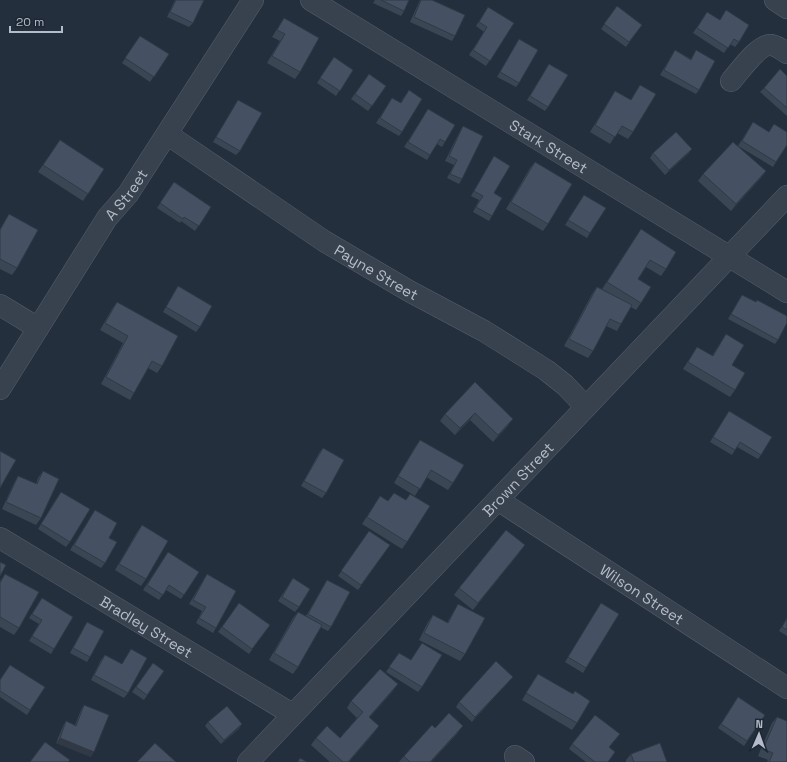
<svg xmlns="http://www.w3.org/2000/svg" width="787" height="762" viewBox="0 0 787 762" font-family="'Space Grotesk',sans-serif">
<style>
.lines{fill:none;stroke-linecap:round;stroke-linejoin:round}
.minor-casing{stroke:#565f6c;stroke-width:22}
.minor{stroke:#38414e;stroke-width:21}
.wall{fill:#3b4654}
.shaded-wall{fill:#303945}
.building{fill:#455162;stroke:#303945}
.labels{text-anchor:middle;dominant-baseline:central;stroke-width:3;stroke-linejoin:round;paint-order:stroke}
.street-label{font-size:15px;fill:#b4bcc9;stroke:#1d2633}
</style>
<rect width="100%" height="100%" fill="#242f3e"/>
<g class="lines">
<defs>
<g id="minor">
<path id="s1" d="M311 0 787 292"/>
<path d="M775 0 787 8"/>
<path d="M731 81C739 72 758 45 770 45 776 45 782 50 787 53"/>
<path id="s2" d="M167 134 324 241 409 291 484 331 546 370 565 385 586 407"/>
<path d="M0 305 38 328"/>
<path id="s3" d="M0 389 107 218 128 194 253 0"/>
<path id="s4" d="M498 500 787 688"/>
<path id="s5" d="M0 538 292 714"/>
<path d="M515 756 524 762"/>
<path id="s6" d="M248 762 787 196"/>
</g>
</defs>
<use href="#minor" class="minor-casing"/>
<use href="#minor" class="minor"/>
</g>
<path class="wall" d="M175 0H204L193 23 189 27 167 17Z
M375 0H409L404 11 401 16 373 3Z
M420 0H432L455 36 452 41 410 22Z
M617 6 642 25 626 47 601 29Z
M485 12 514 23 486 66 469 55 484 32 476 26Z
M707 12 739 42 735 47 730 44 724 53 693 33Z
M284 18 300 72 295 79 267 63 280 41 272 37Z
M140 36 169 54 150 82 122 63Z
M519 39V83L516 87 497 77Z
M675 50 691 59 696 50 699 90 696 94 660 75Z
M334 57 353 70 336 96 317 83Z
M549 64 548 107 545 111 527 100Z
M369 74 386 86 368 111 351 99Z
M787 76V116L760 92 764 88Z
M640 85 633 132 628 139 617 133 610 144 590 132 615 91 631 100Z
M409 90 402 132 399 136 376 123 392 98 400 103Z
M238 100 240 151 236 155 213 142Z
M428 109 445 142 442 147 437 144 427 160 404 147Z
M753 122 769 132 774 124 776 162 773 167 738 146Z
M463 126 462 179 459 184 447 178 454 165 445 161 460 131Z
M60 140 104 169 83 201 38 172Z
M692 149 688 154 665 175 650 158 653 153Z
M494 156 492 216 489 221 473 212 479 200 471 196Z
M535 162 548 224 543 231 506 209 530 168Z
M766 171 761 178 731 211 698 181 703 174Z
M174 182 211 207 195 231 181 221 180 223 157 208Z
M584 195 590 233 587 238 565 225Z
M9 214 17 268 12 275 0 269V229Z
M641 229 666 269 661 276 646 267 638 279 641 303 636 310 631 307 621 324 617 331 606 326 593 351 588 358 564 346 592 294 597 287 610 293 602 289Z
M178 286 200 327 196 332 163 312Z
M742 295 756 302 778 340 775 344 728 319Z
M117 302 162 366 157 373 148 368 134 393 130 400 101 384 123 343 100 330 112 309Z
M726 334 732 365 735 390 730 397 683 369 697 347 712 356Z
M475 382 508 426 493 442 470 420 455 435 440 421 445 414Z
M729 411 761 455 758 459 737 447 732 455 710 442Z
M420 440 453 483 448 490 426 477 415 496 394 483 415 447Z
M323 448 326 493 322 498 301 486 319 453Z
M43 471 41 518 36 525 2 509 14 483 18 476 36 484 38 478Z
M394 493 406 500 410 494 407 542 402 549 362 524 380 496 388 501Z
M58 496 70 542 66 547 38 529Z
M95 510 109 538 105 563 101 568 70 550Z
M142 525 146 579 141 586 115 570 137 532Z
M369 531 390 545 358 590 338 576Z
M168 552 199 572 181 599 166 590 159 600 143 590Z
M520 552 473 610 454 595 459 588Z
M5 574 19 628 14 635 0 627V581Z
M207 574 216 628 213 633 196 623 202 611 189 604Z
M293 578 299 607 295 612 278 601Z
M327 580 331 627 328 631 320 627 298 667 293 674 269 660 293 618 298 612 306 616Z
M42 598 54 649 51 654 29 641 39 624 29 618Z
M239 603 270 625 249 654 218 632Z
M601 603 586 668 583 673 565 662Z
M458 604 465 654 460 661 419 640 428 622 433 615 447 623 454 611Z
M787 618V636L779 631Z
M87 622 90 657 87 662 70 653 84 627Z
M422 643V687L418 692 386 672 399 653 411 660Z
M131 649 128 693 124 698 91 680 101 660 105 655 122 664Z
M153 663 164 671 144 700 132 692Z
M538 674 577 723 572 730 522 700Z
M0 680 45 687 27 715 0 697Z
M509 681 472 722 456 707 459 702Z
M393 691 369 718 374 733 349 762H330L311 745 316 738H340L357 718 347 708 351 701Z
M738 697 765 715 744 746 718 728Z
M84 705 91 757 56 743 63 726 66 721 75 725 81 710Z
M777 717 787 762H767L768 760 758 756 772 723Z
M208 722 239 729 221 744 205 726Z
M435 728 458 733 431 762H399L404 756Z
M616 738 609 748 608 762H586L569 749 572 744Z
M631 754 667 762H626V760Z"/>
<path class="shaded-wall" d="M692 149 688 154 665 175 669 170Z
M766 171 761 178 731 211 736 204Z
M475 413 470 420 455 435 460 428Z
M513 419 508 426 493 442 498 435Z
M525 545 520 552 473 610 478 603Z
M513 677 509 681 472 722 475 717Z
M398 684 393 691 364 724 369 717Z
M242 724 239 729 221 744 224 740Z
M379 726 374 733 349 762H348Z
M463 726 458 733 431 762H430Z
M60 738 94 752 91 757 56 743Z"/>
<path class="building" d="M176 0H204L193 23 170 12Z
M381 0H409L404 11Z
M421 0H432L465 15 455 36 414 17Z
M617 6 642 25 629 42 604 24Z
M488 7 514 23 490 61 473 50 487 27 479 22Z
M726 10 749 25 739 42 734 39 728 48 697 28 707 12 720 20Z
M284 18 319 38 300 72 272 56 285 34 277 30Z
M140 36 169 54 154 77 125 58Z
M519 39 538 50 519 83 500 72Z
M675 50 691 60 696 50 715 61 699 90 664 70Z
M334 57 353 70 340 91 320 78Z
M549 64 568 75 548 107 530 96Z
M780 69 787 76V108L764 88Z
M369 74 386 86 372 106 355 94Z
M640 85 656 94 633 132 622 126 615 137 595 125 615 91 631 100Z
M409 90 422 99 402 132 380 118 392 98 401 103Z
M238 100 262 113 240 151 216 137Z
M428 109 455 125 445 142 440 139 430 155 408 142Z
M753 122 769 132 774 124 787 132V145L776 162 742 141Z
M463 126 483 136 462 179 450 174 457 160 449 156Z
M676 132 692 149 669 170 653 153Z
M60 140 104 169 88 194 43 165Z
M733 142 766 171 736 204 703 174Z
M494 156 510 166 494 193 502 198 492 216 476 207 483 196 474 191Z
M535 162 572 184 548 224 511 202Z
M174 182 211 207 199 226 184 217 183 219 160 203Z
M584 195 606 208 590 233 568 220Z
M9 214 38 230 17 268 0 259V230Z
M641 229 676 252 666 269 650 260 638 279 651 287 641 303 607 282Z
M178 286 212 306 200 327 166 307Z
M597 287 632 305 621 324 610 319 593 351 569 339Z
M742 295 756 302 757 300 787 316V323L778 340 731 314Z
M117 302 178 336 162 366 152 361 134 393 106 377 128 336 105 323Z
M726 334 744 345 732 365 745 373 735 390 688 362 697 347 713 356Z
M475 382 513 419 498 435 475 413 460 428 445 414Z
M729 411 772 437 761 455 740 442 735 450 713 437Z
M420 440 464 465 453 483 431 470 420 489 398 476Z
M323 448 344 460 326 493 304 481Z
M0 451 16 460 0 488Z
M43 471 59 479 41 518 6 502 18 476 37 484Z
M61 492 90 509 70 542 41 524Z
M394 493 406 500 410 494 430 506 407 542 367 517 380 496 388 501Z
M95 510 117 523 109 538 117 542 105 563 74 545Z
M142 525 168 541 146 579 119 564Z
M506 530 525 545 478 603 459 588Z
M369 531 390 545 361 585 341 571Z
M168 552 199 572 184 595 169 585 163 595 147 585Z
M0 562 6 565 0 576Z
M5 574 39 592 19 628 0 617V583Z
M207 574 236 591 216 628 199 618 206 607 193 600Z
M293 578 310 589 299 607 282 597Z
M327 580 350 592 331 627 308 614Z
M42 598 73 617 54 649 32 636 42 620 32 614Z
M239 603 270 625 252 649 222 627Z
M601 603 619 614 586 668 568 657Z
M458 604 485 618 465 654 424 633 433 615 448 623Z
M298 612 322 625 298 667 274 653Z
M787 618V630L782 627Z
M87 622 104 631 90 657 73 648Z
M422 643 442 655 422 687 389 667 399 653 411 660Z
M131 649 147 658 128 693 94 675 105 655 122 664Z
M496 661 513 677 475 717 459 702Z
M153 663 164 671 147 695 136 687Z
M10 665 45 687 30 710 0 691V680Z
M380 669 398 684 369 717 379 726 348 762H343L316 738 327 726 340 738 363 712 351 701Z
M538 674 573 694 575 691 590 701 577 723 526 693Z
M738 697 765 715 747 741 721 724Z
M84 705 109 715 94 752 60 738 66 721 76 726Z
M227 706 242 724 224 740 208 722Z
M449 713 463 726 430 762H410L404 756 432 725 435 728Z
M595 715 620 734 609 747 615 752 608 762H595L572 744Z
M777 717 787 721V762H769L773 753 763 749Z
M45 742 70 760 68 762H30Z
M155 743 176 762H137Z
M660 743 667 762H634L631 754Z
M300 758 307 762H298Z"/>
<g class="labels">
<g class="street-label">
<text stroke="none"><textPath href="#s1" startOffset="279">Stark Street</textPath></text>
<text stroke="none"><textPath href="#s3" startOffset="232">A Street</textPath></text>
<text stroke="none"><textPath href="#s2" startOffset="251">Payne Street</textPath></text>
<text stroke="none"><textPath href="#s6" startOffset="391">Brown Street</textPath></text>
<text stroke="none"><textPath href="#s4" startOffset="172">Wilson Street</textPath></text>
<text stroke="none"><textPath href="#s5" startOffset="171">Bradley Street</textPath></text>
</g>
</g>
<g transform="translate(759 734) rotate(2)" stroke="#1d2633" stroke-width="3" paint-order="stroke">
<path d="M0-3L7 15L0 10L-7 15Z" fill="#b4bcc9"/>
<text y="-6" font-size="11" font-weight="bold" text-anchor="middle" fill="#b4bcc9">N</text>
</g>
<path d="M10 26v6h52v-6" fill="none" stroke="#b4bcc9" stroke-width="2"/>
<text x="16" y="26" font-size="12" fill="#b4bcc9" stroke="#1d2633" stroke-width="3" paint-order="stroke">20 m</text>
</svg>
